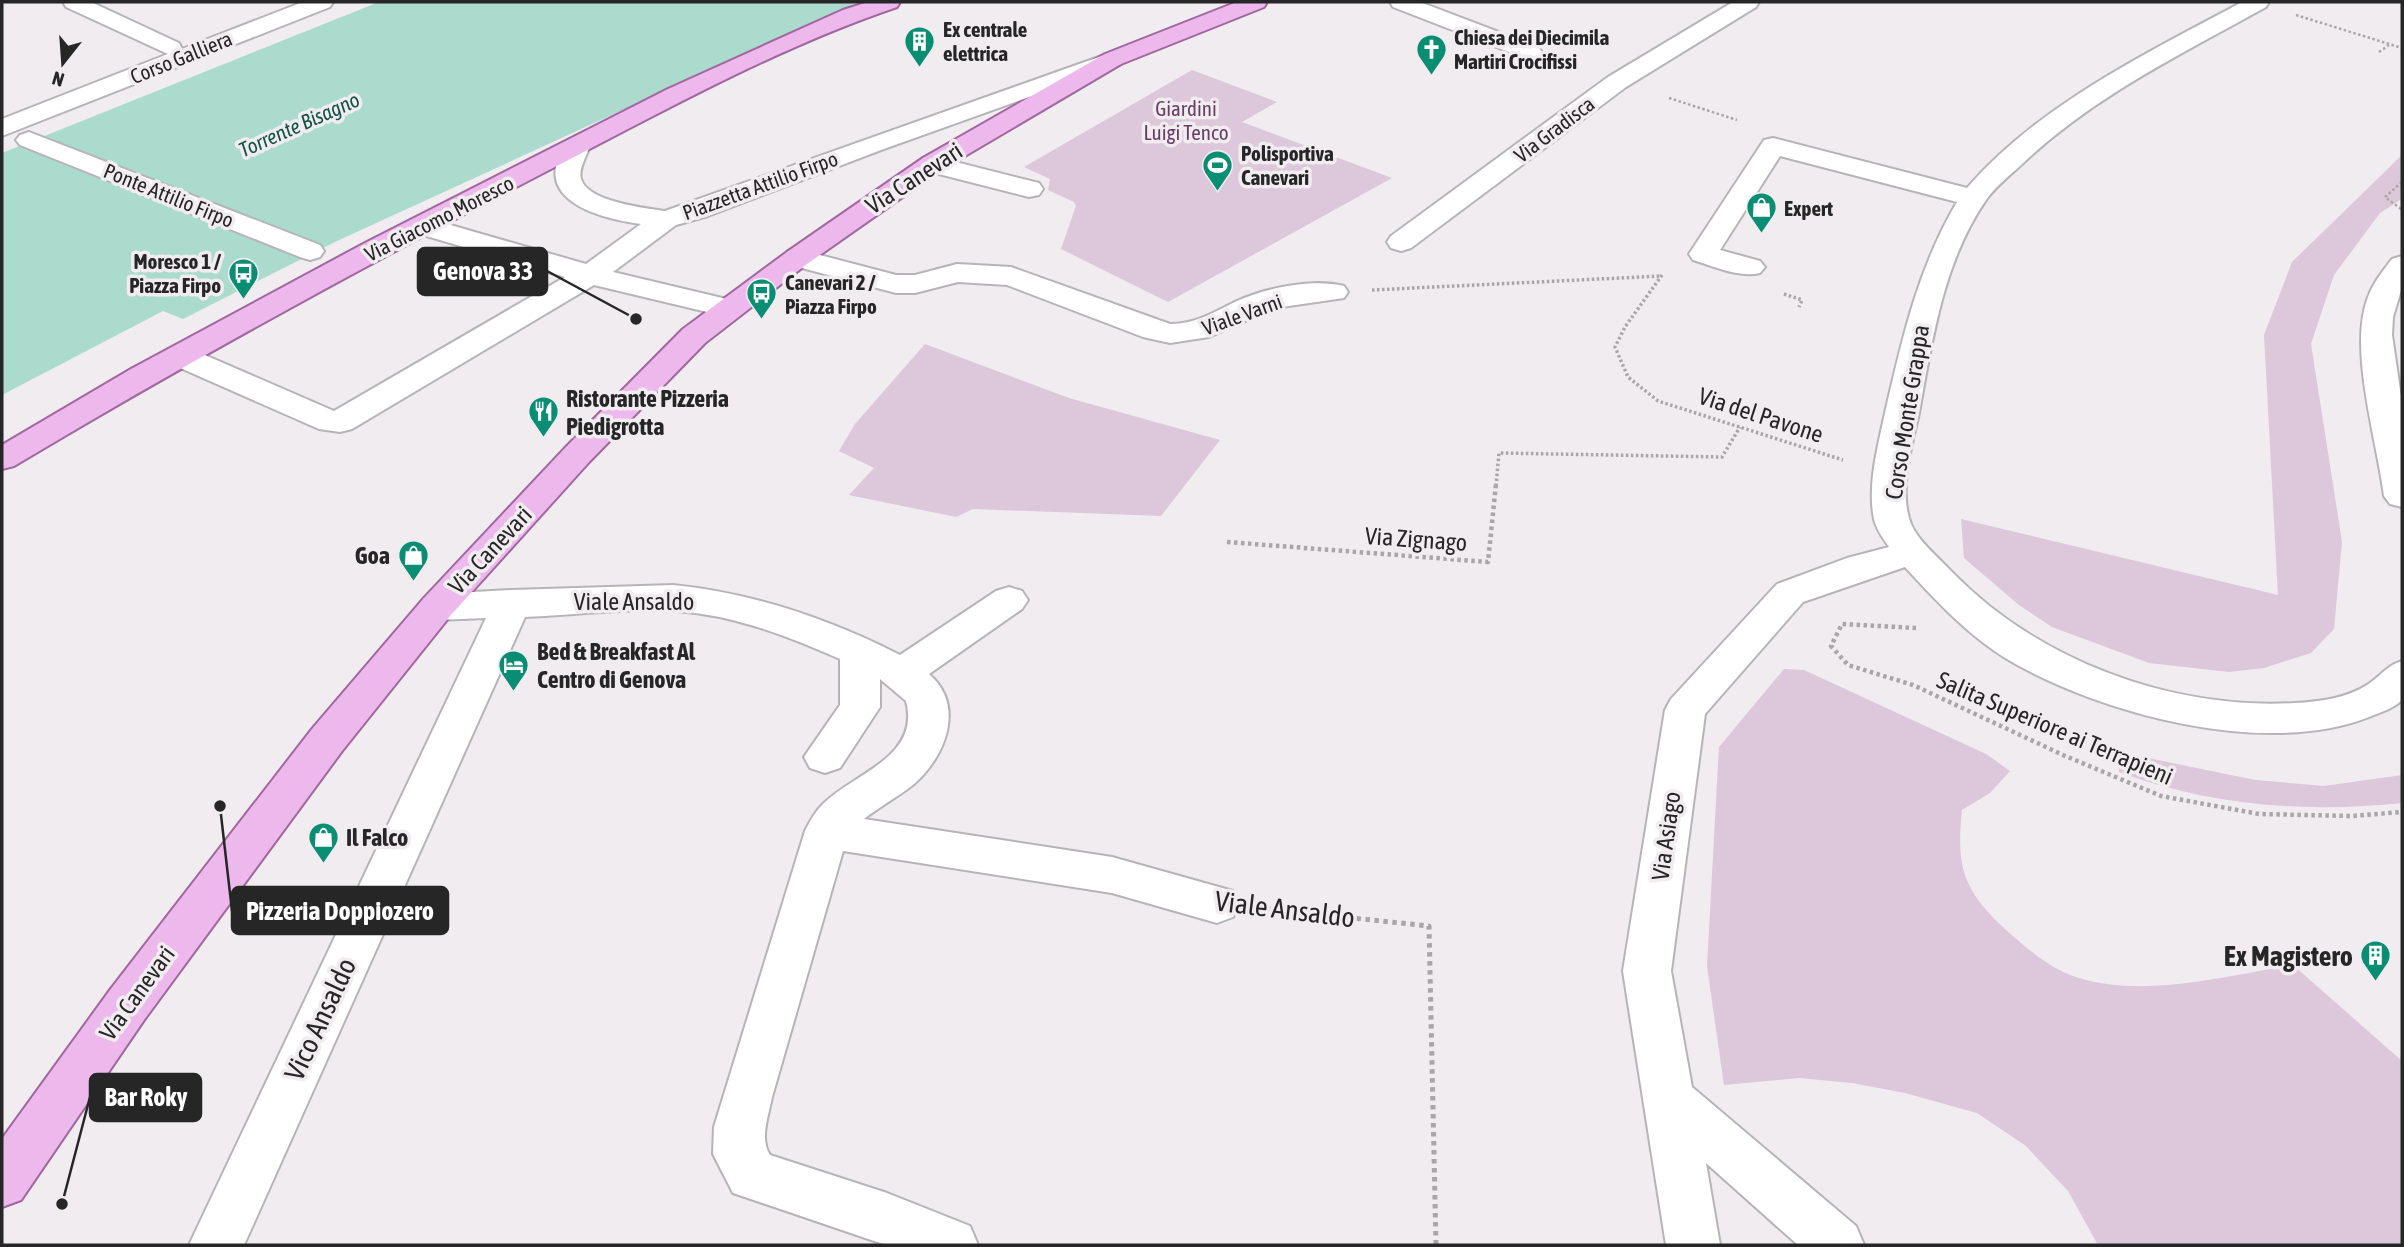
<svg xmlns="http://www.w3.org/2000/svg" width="2404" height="1247" viewBox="0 0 2404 1247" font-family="'Asap Condensed',sans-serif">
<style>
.green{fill:#dcc7db}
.water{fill:#aadbcc}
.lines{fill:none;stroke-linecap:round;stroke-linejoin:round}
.minor-casing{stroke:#b7b4b7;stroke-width:4}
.major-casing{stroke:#a0689f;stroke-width:4}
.path-far3{stroke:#a9a6a9;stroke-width:2.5;stroke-dasharray:2.5 2.5;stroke-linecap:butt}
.path-far2{stroke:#a9a6a9;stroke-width:3.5;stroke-dasharray:2.5 2.5;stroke-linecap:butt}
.path-far1{stroke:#a9a6a9;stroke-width:4.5;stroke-dasharray:3.5 3.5;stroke-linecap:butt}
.path{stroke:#a9a6a9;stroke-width:5;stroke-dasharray:4.5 4.5;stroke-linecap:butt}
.minor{fill:#fff;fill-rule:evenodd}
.major{fill:#edb9ec;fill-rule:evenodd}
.labels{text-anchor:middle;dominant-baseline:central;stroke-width:7;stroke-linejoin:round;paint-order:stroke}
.far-poi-label{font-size:21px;font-weight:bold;fill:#272627;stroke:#f0ecef;text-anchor:start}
.far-street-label{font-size:21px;fill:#272627;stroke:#f0ecef}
.far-park-label{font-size:21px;fill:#683d67;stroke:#f0ecef}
.far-water-label{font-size:21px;font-style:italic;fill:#135445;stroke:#f0ecef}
.street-label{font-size:24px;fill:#272627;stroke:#f0ecef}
.poi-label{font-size:24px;font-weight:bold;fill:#272627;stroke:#f0ecef;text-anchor:start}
.near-street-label{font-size:28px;fill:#272627;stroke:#f0ecef}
.near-poi-label{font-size:28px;font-weight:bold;fill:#272627;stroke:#f0ecef;text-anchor:end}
.leader{fill:none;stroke:#272627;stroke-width:2.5}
.callout-dot{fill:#272627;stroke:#f0ecef;stroke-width:2.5}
.callout{fill:#272627;stroke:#272627;stroke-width:2.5}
.callout-label{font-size:26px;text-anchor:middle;font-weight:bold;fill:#fff}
</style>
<rect width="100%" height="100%" fill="#f0ecef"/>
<path class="green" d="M1192 70 1277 102 1242 122 1392 178 1168 302 1061 249 1076 206 1074 202 1048 190 1050 179 1024 167Z
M2402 155V199L2380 213 2334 275 2311 344 2342 542 2334 629 2311 653 2264 668 2229 672 2149 663 2052 627 2019 605 1964 558 1961 519 2278 595 2264 335 2292 262Z
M925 344 1069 398 1220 440 1161 516 973 509 956 517 849 495 874 468 839 451 855 424Z
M1784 669 1804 670 1986 754 2010 771 1990 793 1962 810C1956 867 1963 890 2005 929 2025 947 2050 969 2076 977 2141 999 2227 976 2293 965L2402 1061V1245H2098L2068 1191 2026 1146 1977 1113 1905 1093 1852 1083 1799 1078 1724 1085 1707 966 1719 747Z
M2119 752 2255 780 2324 786 2402 775V803C2306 813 2211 806 2119 772Z"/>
<path class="water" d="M379 2H858L337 241 183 319 163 311 2 395V153Z"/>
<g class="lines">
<defs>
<path id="minor" d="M63 2H91L179 43 182 49 303 2H333L330 7 2 136V119L168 54 66 7Z
M1390 2H1420L1538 47 1542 52 1538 57H1522L1393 7Z
M1733 2H1759L1756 7 1626 87 1411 248 1401 251 1391 248 1387 242 1391 236 1608 77Z
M2242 2H2269L2266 7C2181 54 2091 98 2021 165 2009 176 1995 187 1986 200 1943 262 1932 341 1919 413 1912 445 1898 491 1911 524 1918 541 1938 557 1951 571 2038 661 2171 710 2295 703 2319 702 2347 698 2367 685 2381 676 2386 666 2402 661V700C2393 709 2381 712 2369 717 2266 758 2100 714 2007 659 1968 635 1936 601 1905 567L1803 602 1705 714 1671 971 1692 1087 1856 1226 1864 1245H1798L1706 1163 1720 1245H1666L1623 971 1665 710 1671 699 1777 584 1847 558 1889 547C1883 538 1876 529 1874 519 1867 485 1878 446 1885 413 1902 339 1918 268 1957 202L1780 156 1720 250 1760 261 1765 267 1760 273C1739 278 1713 266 1693 260L1689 254 1764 140 1773 138 1967 188C2040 104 2146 54 2242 2Z
M1113 52 1121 54 1125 59 1121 64 881 150 708 216 676 225 613 272 739 302 743 308 739 314 728 317 594 285 352 429 340 432 319 429 169 363 164 356 169 349 180 347 191 349 334 411 565 277 413 232 409 226 413 220 423 218 433 220 586 264 641 224C597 218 528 199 567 142L576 140 585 142 589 148C586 157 578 170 581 179 588 202 645 208 665 211Z
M29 132 320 245 324 251 320 257 310 260 300 257 20 145 16 140 20 135Z
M932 156 1039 183 1043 189 1039 195 1029 197 923 170 919 164 923 158Z
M797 249 896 275H915L957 264 1011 267 1170 324C1196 324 1214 312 1237 301 1266 288 1312 278 1344 286L1348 292 1344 298 1275 308 1209 337 1170 343 1143 337 1007 285 958 282 915 293H896L787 264 783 258 787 252Z
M2402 256V287L2393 317 2392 335 2402 404V507L2390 504 2384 496C2377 441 2349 351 2367 300 2372 284 2382 272 2392 259Z
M673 585C753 593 829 619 900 655L996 591 1009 587 1022 591 1028 600 1022 609 929 674C966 706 945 757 914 784 898 797 880 806 864 819L1112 857 1233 891 1240 904 1233 917 1217 923 1112 893 843 851 772 1097C769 1114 759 1139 770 1155L887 1193 970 1226 978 1245H886L733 1193 713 1154 714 1127 805 831C810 821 815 812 823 804 854 773 921 757 906 701L880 679V707L840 768 825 773 810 768 804 757 840 705V659C788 636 734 615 676 611 626 608 574 615 525 617L244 1245H189L486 618 437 620 424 616 418 607 424 598 437 594 512 590Z"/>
<path id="major" d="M868 2H900L897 7C776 48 660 113 547 171 366 265 188 362 14 466L2 469V445L131 369 365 243 668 89 843 10Z
M1237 2H1267L1264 7 1121 64 941 170 807 264 705 343 589 462 450 616 342 751 144 1020 21 1200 2 1207V1139L110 990 312 729 424 598 565 448 683 329 787 252 923 158 1105 54Z"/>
</defs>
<use href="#minor" class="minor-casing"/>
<use href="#major" class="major-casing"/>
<path class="path-far3" d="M2296 15 2402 48
M2379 52 2389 45
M1669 98 1737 120
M2401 209 2385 197 2402 182"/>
<path class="path-far2" d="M1662 275 1625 327 1615 347 1628 377 1658 401 1843 460
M1372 290 1661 276
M1784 294 1802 300 1799 307
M1496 486 1499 453 1722 457 1740 427"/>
<path class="path-far1" d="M1227 542 1488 562 1496 484
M1916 628 1842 624 1831 646 1848 665 1913 685 2063 755 2161 796 2259 814 2352 816 2402 812"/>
<path class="path" d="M1267 909 1429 926 1436 1245"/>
<use href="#minor" class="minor"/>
<use href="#major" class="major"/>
</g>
<defs>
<symbol id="building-pin" viewBox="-11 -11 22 30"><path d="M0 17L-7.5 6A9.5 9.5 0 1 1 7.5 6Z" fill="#098d73" stroke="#f0ecef"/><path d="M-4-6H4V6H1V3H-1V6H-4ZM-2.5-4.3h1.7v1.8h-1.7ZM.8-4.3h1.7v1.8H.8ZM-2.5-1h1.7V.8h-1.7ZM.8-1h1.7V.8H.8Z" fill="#fff"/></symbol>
<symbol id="church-pin" viewBox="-11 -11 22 30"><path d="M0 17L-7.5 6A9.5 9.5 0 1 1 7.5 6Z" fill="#098d73" stroke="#f0ecef"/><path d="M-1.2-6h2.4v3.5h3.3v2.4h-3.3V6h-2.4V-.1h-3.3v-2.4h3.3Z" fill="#fff"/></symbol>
<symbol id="stadium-pin" viewBox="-11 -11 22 30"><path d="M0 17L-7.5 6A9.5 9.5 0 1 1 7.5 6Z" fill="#098d73" stroke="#f0ecef"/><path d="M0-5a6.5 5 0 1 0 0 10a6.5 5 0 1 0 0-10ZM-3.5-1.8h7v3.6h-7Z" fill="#fff"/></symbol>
<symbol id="shop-pin" viewBox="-11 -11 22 30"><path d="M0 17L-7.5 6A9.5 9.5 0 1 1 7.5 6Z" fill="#098d73" stroke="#f0ecef"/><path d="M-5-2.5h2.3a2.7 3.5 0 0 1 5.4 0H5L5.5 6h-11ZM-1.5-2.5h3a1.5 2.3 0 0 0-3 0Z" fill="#fff"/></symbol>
<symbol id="bus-pin" viewBox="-11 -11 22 30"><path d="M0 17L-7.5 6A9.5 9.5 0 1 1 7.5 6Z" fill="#098d73" stroke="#f0ecef"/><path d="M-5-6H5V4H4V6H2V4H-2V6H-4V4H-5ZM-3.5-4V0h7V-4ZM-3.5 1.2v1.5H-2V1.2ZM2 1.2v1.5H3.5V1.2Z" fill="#fff"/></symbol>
<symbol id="restaurant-pin" viewBox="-11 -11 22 30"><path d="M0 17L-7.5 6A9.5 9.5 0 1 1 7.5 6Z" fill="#098d73" stroke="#f0ecef"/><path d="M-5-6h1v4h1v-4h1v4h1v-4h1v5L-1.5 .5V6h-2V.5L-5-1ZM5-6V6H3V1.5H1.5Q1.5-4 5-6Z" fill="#fff"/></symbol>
<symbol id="hotel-pin" viewBox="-11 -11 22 30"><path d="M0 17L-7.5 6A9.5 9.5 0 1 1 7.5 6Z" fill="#098d73" stroke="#f0ecef"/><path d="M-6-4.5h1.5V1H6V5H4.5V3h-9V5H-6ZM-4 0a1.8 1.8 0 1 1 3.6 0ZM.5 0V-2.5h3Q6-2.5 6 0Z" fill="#fff"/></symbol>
</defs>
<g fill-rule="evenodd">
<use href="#building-pin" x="902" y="24" width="35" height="47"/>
<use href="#church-pin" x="1414" y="32" width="35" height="47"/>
<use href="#stadium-pin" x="1200" y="148" width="35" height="47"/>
<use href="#shop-pin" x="1744" y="190" width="35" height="47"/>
<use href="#bus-pin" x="226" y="256" width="35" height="47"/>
<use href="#bus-pin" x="744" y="276" width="35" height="47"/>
<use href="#restaurant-pin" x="526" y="394" width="35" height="47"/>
<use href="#shop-pin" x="396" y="538" width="35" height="47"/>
<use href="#hotel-pin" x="496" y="648" width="35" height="47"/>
<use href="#shop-pin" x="306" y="820" width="35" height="47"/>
<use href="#building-pin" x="2358" y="938" width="35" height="47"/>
</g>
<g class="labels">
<g class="far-poi-label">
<text x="943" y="29">Ex centrale<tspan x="943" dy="24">elettrica</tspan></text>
<text x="1454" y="37">Chiesa dei Diecimila<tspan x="1454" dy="24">Martiri Crocifissi</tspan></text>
<text x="1241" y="153">Polisportiva<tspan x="1241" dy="24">Canevari</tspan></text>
<text x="1784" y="208">Expert</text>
<text x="221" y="261" text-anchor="end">Moresco 1 /<tspan x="221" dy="24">Piazza Firpo</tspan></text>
<text x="785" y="282">Canevari 2 /<tspan x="785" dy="24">Piazza Firpo</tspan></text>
</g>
<g class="far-street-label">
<text transform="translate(181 57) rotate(-22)">Corso Galliera</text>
<text transform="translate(1554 129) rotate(-37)">Via Gradisca</text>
<text transform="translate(760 185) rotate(-20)">Piazzetta Attilio Firpo</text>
<text transform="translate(169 195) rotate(22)">Ponte Attilio Firpo</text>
<text transform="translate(439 218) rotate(-27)">Via Giacomo Moresco</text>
<text transform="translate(1242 314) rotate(-20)">Viale Varni</text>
</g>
<g class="far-park-label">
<text x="1186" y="108">Giardini<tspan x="1186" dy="24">Luigi Tenco</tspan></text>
</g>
<g class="far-water-label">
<text transform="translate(299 124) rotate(-24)">Torrente Bisagno</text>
</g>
<g class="street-label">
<text transform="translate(914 178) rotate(-33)">Via Canevari</text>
<text transform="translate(1907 412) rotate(-81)">Corso Monte Grappa</text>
<text transform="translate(1761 415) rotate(18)">Via del Pavone</text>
<text transform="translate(1416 539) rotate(4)">Via Zignago</text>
<text transform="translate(490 550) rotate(-47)">Via Canevari</text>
<text x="634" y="601">Viale Ansaldo</text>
<text transform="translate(2055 728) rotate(23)">Salita Superiore ai Terrapieni</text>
<text transform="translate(1666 836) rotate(-82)">Via Asiago</text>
<text transform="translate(137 993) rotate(-54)">Via Canevari</text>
</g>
<g class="poi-label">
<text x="566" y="398">Ristorante Pizzeria<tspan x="566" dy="28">Piedigrotta</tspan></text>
<text x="390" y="555" text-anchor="end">Goa</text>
<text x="537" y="651">Bed &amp; Breakfast Al<tspan x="537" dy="28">Centro di Genova</tspan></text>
<text x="346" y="837">Il Falco</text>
</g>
<g class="near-street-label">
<text transform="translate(1285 909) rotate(7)">Viale Ansaldo</text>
<text transform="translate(320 1019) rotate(-65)">Vico Ansaldo</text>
</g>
<g class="near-poi-label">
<text x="2353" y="956">Ex Magistero</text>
</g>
</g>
<path class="leader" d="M636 319L547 271M220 806L232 911M62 1204L90 1097"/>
<g class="callout-dot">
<circle cx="636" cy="319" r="7"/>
<circle cx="220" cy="806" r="7"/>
<circle cx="62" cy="1204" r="7"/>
</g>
<g class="callout">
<rect x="418" y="248" width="129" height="47" rx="7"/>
<rect x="232" y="887" width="216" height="47" rx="7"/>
<rect x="90" y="1074" width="111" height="47" rx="7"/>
</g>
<g class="callout-label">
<text x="483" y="280">Genova 33</text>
<text x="340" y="920">Pizzeria Doppiozero</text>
<text x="146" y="1106">Bar Roky</text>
</g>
<rect width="2404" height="1247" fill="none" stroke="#272627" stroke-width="7"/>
<g transform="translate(63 63) rotate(197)" stroke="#f0ecef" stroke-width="5" paint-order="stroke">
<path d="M0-5L12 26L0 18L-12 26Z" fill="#272627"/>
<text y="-10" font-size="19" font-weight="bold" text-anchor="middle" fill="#272627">N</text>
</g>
</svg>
